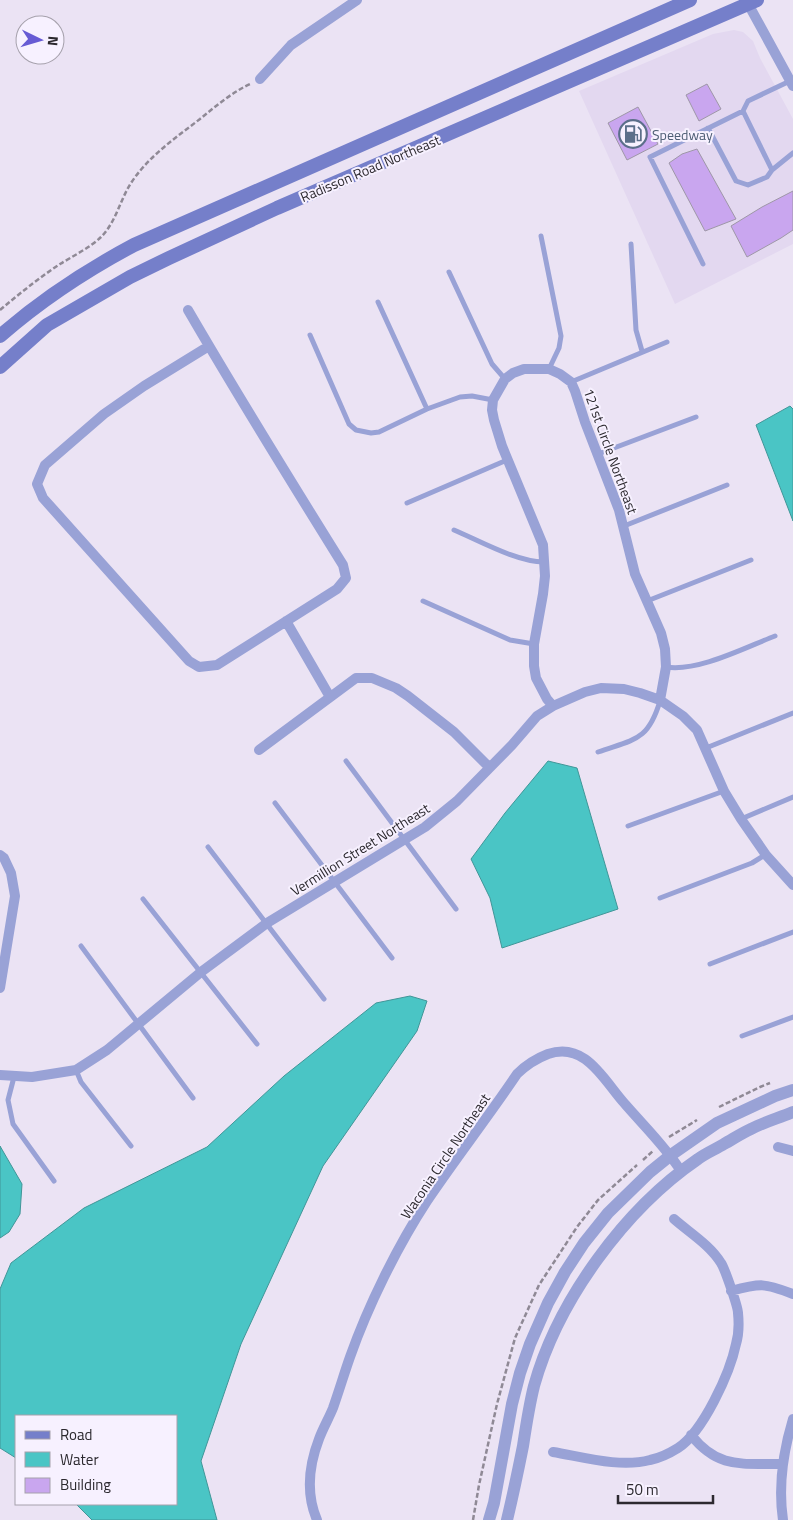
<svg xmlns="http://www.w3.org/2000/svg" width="793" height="1520" viewBox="0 0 793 1520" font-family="'Titillium Web',sans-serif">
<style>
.built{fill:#e3d8f0}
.water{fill:#4ac5c5;stroke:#419698}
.building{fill:#c9a6ef;stroke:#9e97a7}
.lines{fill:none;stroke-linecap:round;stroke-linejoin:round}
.path{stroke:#8f8995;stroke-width:2.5;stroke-dasharray:5 2.5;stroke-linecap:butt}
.service{stroke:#99a2d6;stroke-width:5}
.minor{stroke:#99a2d6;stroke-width:10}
.tertiary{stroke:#99a2d6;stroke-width:12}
.secondary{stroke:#757fca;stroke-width:14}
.labels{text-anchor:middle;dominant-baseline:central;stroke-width:4;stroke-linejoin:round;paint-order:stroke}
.service-label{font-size:14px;fill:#4e5e75;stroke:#f7f1ff;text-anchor:start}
.street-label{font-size:14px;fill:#2c292f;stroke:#f7f1ff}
</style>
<rect width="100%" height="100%" fill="#ebe3f4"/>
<path class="built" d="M734 30 743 32 753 41 760 58 793 119V244L675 304 579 91 713 34Z"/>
<path class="water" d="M790 406 793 409V521L756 425Z
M548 761 577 768 618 909 502 948 490 898 471 859 505 813Z
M410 996 427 1001 417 1031 323 1166 241 1344 201 1461 217 1520H92L76 1504H176V1416H16V1458L0 1448V1289L11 1263 84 1208 207 1147 284 1076 376 1003Z
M0 1146 22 1184 20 1214 9 1232 0 1238Z"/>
<path class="building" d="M707 84 721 109 699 121 686 95Z
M638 107 658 144 627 160 608 123Z
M697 149 736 219 705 231 669 163 682 154Z
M793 191V230L781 238 747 257 731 226 762 207Z"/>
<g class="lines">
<path class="path" d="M0 310C19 294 39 278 60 264 73 256 91 247 101 237 116 222 120 200 131 183 148 157 175 138 200 119 216 106 231 93 250 84
M719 1107 760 1087 770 1083
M669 1137 697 1120
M643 1160 654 1150
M473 1520 479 1485 497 1404 515 1338 539 1285 577 1227 598 1200 637 1165"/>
<path class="service" d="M790 81 748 101 743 111 772 170 793 153
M708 128 736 181 748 185 767 177 772 170
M541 236 561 336 559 348 549 369
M631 244 636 330 642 351
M703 264 650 157 743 111
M449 272 492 364 505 379
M378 302 427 409
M310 335 349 424 356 430 371 433 379 432 427 409 460 397 472 396 493 400
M571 382 667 342
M598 454 696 417
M407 503 507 460
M624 526 727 485
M454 530C480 541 517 562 544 562
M423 601 510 640 534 644
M647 601 751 560
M666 667C698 672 744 648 775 636
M706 748 793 713
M598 752C635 739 648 741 660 701
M346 761 456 909
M275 803 392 958
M741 819 793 797
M628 826 724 791
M208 847 324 999
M660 898 752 863 765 855
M143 899 257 1044
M81 946 193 1098
M710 964 793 932
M742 1036 793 1017
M76 1070 81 1082 131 1146
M14 1077 8 1100 13 1124 54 1181"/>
<path class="minor" d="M746 0 793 86
M260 79 291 45 357 0
M188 310C238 396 290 480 343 565L346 578 337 589 217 665 199 667 189 661 43 498 37 484 45 465 104 414 144 386 209 346
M286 621 330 697
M553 706 547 699 536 678 534 666V644L543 594 545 576 543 545 502 446 494 420 492 410 493 400 505 379 513 373 524 369H549L560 374 571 382 575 391 585 422 619 510 635 574 661 633 665 649 666 667 660 700
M259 750 356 678H372L396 688 408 696 454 732 489 767
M0 855 4 858 11 873 15 896 0 988
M0 1075 32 1077 76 1070 107 1050 201 972 267 923 425 827 457 801 512 745 537 716 553 706 585 692 601 688 624 689 640 693 660 700 683 716 697 730 724 791 741 819 766 855 793 885
M778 1147 793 1151
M731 1291C761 1283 764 1283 793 1294
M691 1435C719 1470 742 1463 783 1464
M553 1452C583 1457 620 1468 650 1460 660 1458 670 1453 678 1448 703 1432 730 1373 736 1344 739 1334 739 1323 738 1313 738 1307 725 1269 721 1263 710 1245 690 1233 674 1219
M317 1520C306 1494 309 1465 319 1439 323 1428 329 1418 333 1408 339 1391 344 1374 350 1357 368 1306 397 1247 427 1201 456 1158 488 1117 517 1074 527 1064 535 1059 548 1054 586 1041 604 1081 625 1104 644 1126 665 1146 681 1171
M783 1520C778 1486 783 1452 793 1419"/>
<path class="tertiary" d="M489 1520 494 1503 512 1404 520 1373 530 1344 548 1303 565 1272 584 1243 608 1213 650 1172 671 1155 717 1123 775 1096 793 1090
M507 1520C513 1495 518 1471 523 1446 526 1426 529 1406 534 1386 558 1300 625 1209 698 1159 706 1153 716 1149 724 1144 733 1139 742 1133 751 1129 764 1122 779 1118 793 1112"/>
<path class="secondary" d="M0 336C40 301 87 270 134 245L690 0
M0 367 47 325 130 277 169 258 277 208 757 0"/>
</g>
<defs>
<symbol id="fuel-ring" viewBox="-11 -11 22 22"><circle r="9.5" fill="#f7f1ff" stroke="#5c6f8a" stroke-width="1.5"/><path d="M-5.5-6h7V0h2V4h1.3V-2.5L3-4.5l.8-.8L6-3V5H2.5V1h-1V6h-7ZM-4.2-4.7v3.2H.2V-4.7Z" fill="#5c6f8a"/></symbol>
</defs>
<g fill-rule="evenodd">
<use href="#fuel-ring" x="617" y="118" width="32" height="32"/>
</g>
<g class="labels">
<g class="service-label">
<text x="652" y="134">Speedway</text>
</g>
<g class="street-label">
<text transform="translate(370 168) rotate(-23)">Radisson Road Northeast</text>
<text transform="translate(611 451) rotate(70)">121st Circle Northeast</text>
<text transform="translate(360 849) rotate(-32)">Vermillion Street Northeast</text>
<text transform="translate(445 1156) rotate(-56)">Waconia Circle Northeast</text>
</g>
</g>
<rect x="15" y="1415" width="162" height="90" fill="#f7f1ff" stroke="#a6a1ac"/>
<rect x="25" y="1431" width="25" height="8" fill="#757fca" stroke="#a6a1ac"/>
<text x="60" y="1440" font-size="15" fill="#2c292f">Road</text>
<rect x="25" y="1452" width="25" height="15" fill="#4ac5c5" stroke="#a6a1ac"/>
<text x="60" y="1465" font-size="15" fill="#2c292f">Water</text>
<rect x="25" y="1478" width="25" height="15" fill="#c9a6ef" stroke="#a6a1ac"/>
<text x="60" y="1490" font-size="15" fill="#2c292f">Building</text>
<g transform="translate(40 40) rotate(95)"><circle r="24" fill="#f7f1ff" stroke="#a6a1ac"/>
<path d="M0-4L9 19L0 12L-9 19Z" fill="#675bd4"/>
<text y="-8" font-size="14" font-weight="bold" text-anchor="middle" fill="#2c292f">N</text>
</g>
<path d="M618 1495v8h95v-8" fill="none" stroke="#2c292f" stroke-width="2.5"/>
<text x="626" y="1495" font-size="15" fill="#2c292f" stroke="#f7f1ff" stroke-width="4" paint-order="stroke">50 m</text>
</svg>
